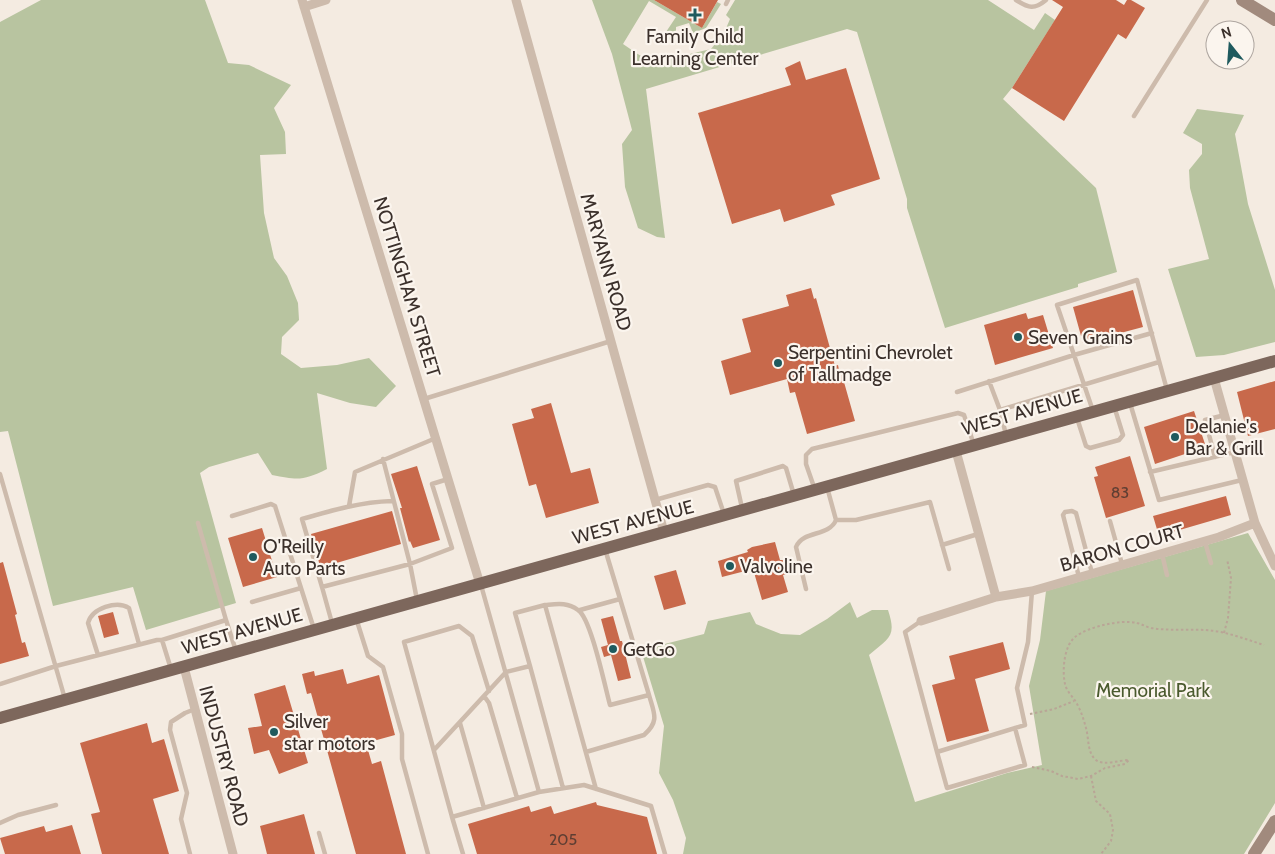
<svg xmlns="http://www.w3.org/2000/svg" width="1275" height="854" viewBox="0 0 1275 854" font-family="Cabin,sans-serif">
<style>
.green{fill:#b8c4a0}
.building{fill:#c8694b}
.lines{fill:none;stroke-linecap:round;stroke-linejoin:round}
.path{stroke:#b9a596;stroke-width:2;stroke-dasharray:2.5 2.5;stroke-linecap:butt}
.lane{stroke:#cdbbac;stroke-width:4.5}
.street{stroke:#cdbbac;stroke-width:9}
.secondary{stroke:#a18a7d;stroke-width:12}
.primary{stroke:#7d675c;stroke-width:12}
.poi-dot{fill:#1f5a5e;stroke:#fbf5ee;stroke-width:2}
.labels{text-anchor:middle;dominant-baseline:central;stroke-width:4.5;stroke-linejoin:round;paint-order:stroke}
.number-label{font-size:16px;fill:#5e3e33}
.poi-label{font-size:19px;fill:#3b302b;stroke:#fbf5ee;text-anchor:start}
.street-label{font-size:19px;fill:#3b302b;stroke:#fbf5ee}
.park-label{font-size:19px;fill:#4a5a2e;stroke:#fbf5ee}
</style>
<rect width="100%" height="100%" fill="#f4ebe1"/>
<path class="green" d="M41 0H205L228 63 249 65 291 85 274 108 285 132 286 154 260 155 264 213 274 258 287 276 298 303 299 320 282 337 281 354 301 368 337 365 369 358 396 386 376 407 350 403 317 393 327 469C303 481 298 480 272 475L258 453 209 467 200 473 236 603 146 630 133 587 53 606 8 431 0 432V22Z
M592 0H654L702 28 717 2 721 4 706 28 693 33 689 23 676 27V31L671 39 660 42 655 40V35L658 33 666 32 676 17 649 1 623 44C635 52 645 61 660 61L711 49 724 33 730 19 726 15 735 0H988L1034 30 1045 13 1055 20 1012 88 1003 99 1096 188 1117 272 1078 284V287L945 328 907 208V199L857 32 847 29 646 89 665 238 657 237 638 228 625 187 622 144 632 130 612 54Z
M1197 109 1244 115 1235 134 1248 204 1275 290V342L1224 355 1196 357 1168 269 1209 259 1190 188 1189 170 1202 154V144L1183 133Z
M1248 533 1275 580V803L1244 854H683L686 838 673 800 659 773 664 726 641 650 704 634 708 621 750 612 756 624 781 634 800 635 827 619 850 602 857 618 872 610H888C897 637 889 638 869 655L915 802 1007 773 1042 765 1029 686 1040 640 1046 591Z"/>
<path class="building" d="M654 0H718L702 28Z
M1052 0H1116L1124 5 1127 0H1131L1145 8 1126 39 1118 34 1064 121 1012 88 1063 7Z
M800 61 806 80 846 68 880 179 831 195 835 205 784 222 780 209 732 224 698 113 791 85 785 68Z
M811 288 814 299 816 298 835 366 838 365 840 375H842L855 421 807 434 795 392 790 393 787 379 730 395 721 361 751 352 742 319 789 306 786 295Z
M1133 290 1143 327 1083 343 1073 307Z
M1026 313 1028 319 1043 315 1053 348 995 365 984 325Z
M1275 381V429L1248 436 1237 392Z
M551 403 571 473 590 468 599 503 546 518 536 484 529 486 512 424 534 418 531 409Z
M1194 411 1206 447 1155 464 1144 427Z
M1130 456 1145 506 1106 518 1094 477 1098 476 1095 467Z
M417 466 440 540 413 548 410 541 409 542 400 508H402L391 474Z
M1226 496 1231 515 1159 536 1153 516Z
M392 511 401 544 333 564 320 566 311 534Z
M262 528 277 577 243 587 228 538Z
M775 542 780 560H783L787 574 783 575 788 592 762 600 753 569 722 577 718 561 748 552 747 550 752 547Z
M3 562 17 614 15 615 22 643 25 642 29 656 0 664V563Z
M676 570 686 604 664 610 654 576Z
M113 612 119 634 104 638 98 616Z
M613 616 620 641H622L631 678 618 681 611 655 604 657 601 647 608 645 601 619Z
M1003 642 1010 669 975 679 989 731 947 742 932 685 955 679 949 656Z
M343 669 347 684 379 675 395 735 366 743 372 764 381 761 406 854H356L311 693 307 694 302 674 314 671 315 676Z
M285 685 308 763 279 774 269 750 254 754 248 728 262 726 254 694Z
M147 723 152 743 164 739 179 791 153 799 169 854H102L91 814 100 812 80 743Z
M596 802 597 805 647 817 657 854H477L468 824 529 806 531 812 551 806 554 814Z
M304 814 315 854H267L260 826Z
M72 825 81 854H5L0 838 44 826 46 832Z"/>
<g class="lines">
<path class="path" d="M1224 633 1228 618 1231 578 1227 559
M1030 714 1054 709 1074 701
M1032 767 1051 771 1062 776 1078 779 1091 776 1105 768 1125 764 1129 760C1120 760 1103 766 1096 760 1087 753 1089 738 1086 728 1084 721 1082 713 1078 706 1075 698 1067 693 1065 684 1062 670 1064 646 1075 637 1087 627 1121 619 1137 623 1142 624 1146 627 1151 628 1169 631 1187 629 1205 630 1225 631 1245 639 1264 645
M1091 776 1096 801 1110 814 1113 830 1111 841 1101 854"/>
<path class="lane" d="M1016 0C1029 8 1034 10 1046 0
M726 4 728 0
M1134 116 1207 0
M989 381 1000 410 1006 435
M957 392 1074 355 1152 333
M424 399 611 341
M1130 403 1159 500 1242 480
M1000 410 1159 362
M1093 411 1057 305 1137 280 1167 390
M1077 418 1086 446 1090 448 1119 440 1123 435 1114 406
M1215 457 1205 420 1225 415
M383 459 410 564 417 600
M1150 472 1235 452
M0 474 65 699
M814 487 806 464V455L812 449 958 413 964 415 974 445
M655 500 708 485 715 487 724 514
M349 506 355 472 436 438
M742 508 736 481 783 466 786 468 794 495
M232 516 271 504 275 506 314 629
M836 520H856L930 502 949 569
M1110 521 1122 564
M198 523 226 620
M1205 542 1211 563
M942 545 978 534
M1162 554 1167 575
M1079 577 1063 515 1065 512 1072 511 1076 513 1092 573
M481 585 539 792
M322 587 302 519C333 510 361 502 392 501
M806 589 796 547C803 530 829 537 836 520L827 487
M252 602 301 588
M545 605C557 604 567 602 578 610 591 618 605 687 610 705L649 695 605 549
M580 610 620 599
M356 618 368 656 383 667 402 734V759L428 854
M921 621 905 632 937 752 1025 725 1017 688 1028 642 1032 591
M332 623 322 587 410 564 452 548 432 484 448 479
M162 640 226 620 236 651
M98 655 88 623C92 608 117 600 129 608L139 644
M530 666 563 788
M0 684 56 666 157 640H162L171 669
M484 696 489 703 517 798
M460 723 484 808
M434 750 506 672 530 666 515 613 545 605 596 789
M586 752 644 735C660 721 654 713 649 695
M937 752 947 788 1025 765 1015 728
M452 817 404 642 459 626 472 636 489 691
M0 823 18 815 56 805
M319 833 325 854
M190 854 181 819 187 793 170 730 171 722 185 713 195 709
M463 854 452 817 539 792 584 785 651 806 665 854"/>
<path class="street" d="M302 0 480 584
M516 0 664 532
M304 7 326 0
M1214 378 1255 523 1275 566
M956 451 996 597
M921 621 996 597 1032 591 1219 537 1255 523
M184 667 233 854"/>
<path class="secondary" d="M1242 0 1275 20
M1254 854 1275 821"/>
<path class="primary" d="M0 718 1275 361"/>
</g>
<g class="poi-dot">
<path d="M692.5 7.5h5v5h5v5h-5v5h-5v-5h-5v-5h5z"/>
<circle cx="1018" cy="337" r="5"/>
<circle cx="778" cy="363" r="5"/>
<circle cx="1175" cy="437" r="5"/>
<circle cx="253" cy="557" r="5"/>
<circle cx="730" cy="566" r="5"/>
<circle cx="613" cy="649" r="5"/>
<circle cx="274" cy="732" r="5"/>
</g>
<g class="labels">
<g class="number-label">
<text x="1120" y="492">83</text>
<text x="563" y="839">205</text>
</g>
<g class="poi-label">
<text x="695" y="36" text-anchor="middle">Family Child<tspan x="695" dy="22">Learning Center</tspan></text>
<text x="1028" y="337">Seven Grains</text>
<text x="788" y="352">Serpentini Chevrolet<tspan x="788" dy="22">of Tallmadge</tspan></text>
<text x="1185" y="426">Delanie's<tspan x="1185" dy="22">Bar &amp; Grill</tspan></text>
<text x="263" y="546">O'Reilly<tspan x="263" dy="22">Auto Parts</tspan></text>
<text x="740" y="566">Valvoline</text>
<text x="623" y="649">GetGo</text>
<text x="284" y="721">Silver<tspan x="284" dy="22">star motors</tspan></text>
</g>
<g class="street-label">
<text transform="translate(606 262) rotate(74)">MARYANN ROAD</text>
<text transform="translate(407 287) rotate(73)">NOTTINGHAM STREET</text>
<text transform="translate(1022 412) rotate(-16)">WEST AVENUE</text>
<text transform="translate(633 522) rotate(-15)">WEST AVENUE</text>
<text transform="translate(1122 548) rotate(-16)">BARON COURT</text>
<text transform="translate(242 631) rotate(-16)">WEST AVENUE</text>
<text transform="translate(224 756) rotate(75)">INDUSTRY ROAD</text>
</g>
<g class="park-label">
<text x="1153" y="690">Memorial Park</text>
</g>
</g>
<g transform="translate(1230 45) rotate(343)"><circle r="24" fill="#fbf5ee" stroke="#aea6a0"/>
<path d="M0-4L9 19L0 12L-9 19Z" fill="#1f5a5e"/>
<text y="-8" font-size="14" font-weight="bold" text-anchor="middle" fill="#3b302b">N</text>
</g>
</svg>
